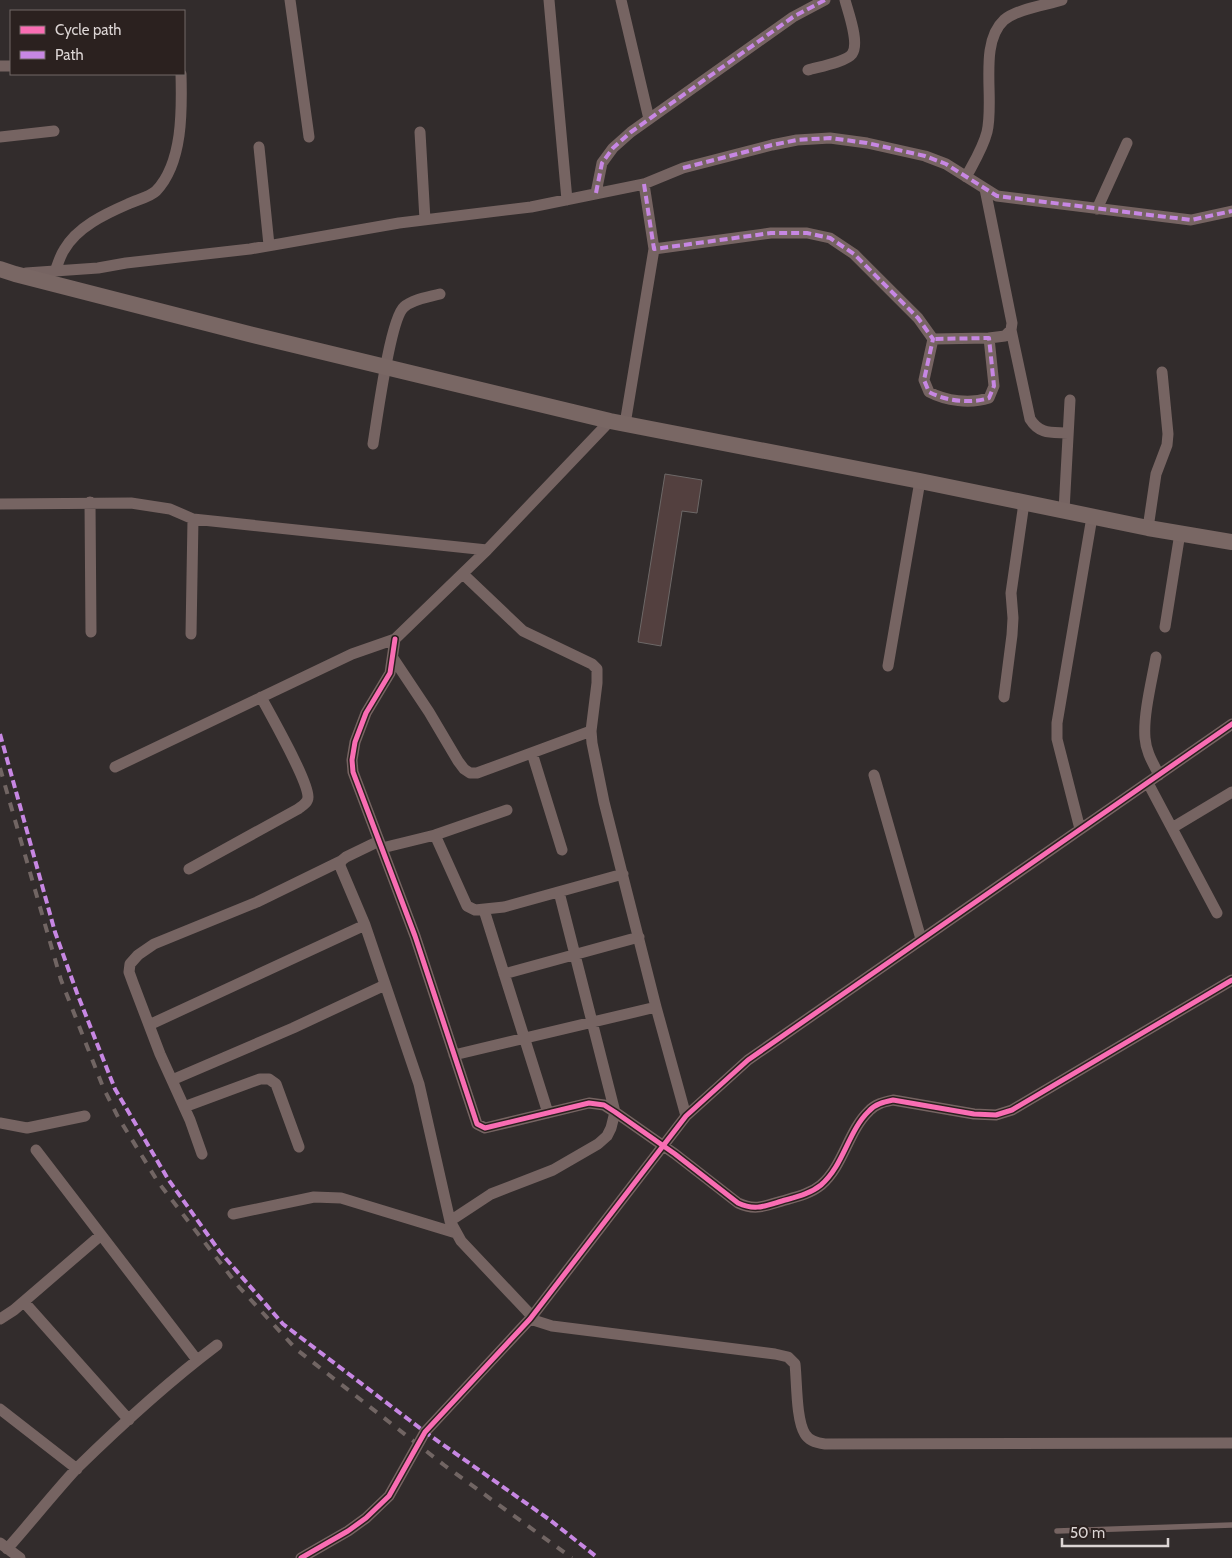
<svg xmlns="http://www.w3.org/2000/svg" width="1232" height="1558" viewBox="0 0 1232 1558" font-family="Cabin,sans-serif">
<style>
.building{fill:#53403f;stroke:#6d6867}
.lines{fill:none;stroke-linecap:round;stroke-linejoin:round}
.lane{stroke:#766462;stroke-width:5.5}
.street{stroke:#766462;stroke-width:11}
.secondary{stroke:#796764;stroke-width:16}
.rail{stroke:#716563;stroke-width:4;stroke-dasharray:9 9;stroke-linecap:butt}
.quiet{stroke:#c787e3;stroke-width:4;stroke-dasharray:8 4;stroke-linecap:butt}
.cycleway-casing{stroke:#2b211f;stroke-width:8}
.cycleway{stroke:#f96db3;stroke-width:5}
</style>
<rect width="100%" height="100%" fill="#322c2c"/>
<path class="building" d="M665 474 702 480 697 513 682 511 661 646 638 642Z"/>
<g class="lines">
<path class="lane" d="M1057 1531 1232 1525"/>
<path class="street" d="M290 0 309 137
M549 0 567 200
M621 0 649 119
M0 66H11
M808 70C818 67 846 62 852 54 860 43 848 12 845 0
M420 132 425 220
M0 137 54 131
M259 147 269 245
M966 177C974 162 983 148 987 132 995 99 978 44 1004 20 1017 9 1046 5 1062 0
M644 184 654 249 771 233H807L830 238 854 254 918 318 933 339 924 380 929 392C946 401 970 404 989 398L994 386 989 338 933 339
M985 189 1012 323 1011 330 1005 336 989 338
M596 193 602 163 613 148 631 132 793 17 825 0
M1097 209 1127 143
M55 271C58 264 60 256 64 250 77 227 105 214 128 204 136 200 150 197 156 191 183 163 182 110 181 74
M26 273 98 268 126 263 250 249 399 223 531 207 644 184 683 168 772 145 797 140 830 138 867 143 925 156 946 164 997 196 1191 220 1232 211
M1011 330 1030 419C1040 435 1052 432 1068 433
M625 424 654 249
M373 444C377 420 390 319 404 307 413 299 429 297 440 294
M90 502 91 632
M0 504 131 503 170 509 193 519 487 550
M1064 511 1070 400
M1148 528 1156 474 1167 445 1168 434 1162 372
M463 574 523 631 592 664 597 669V683L591 731 592 743 604 802 656 1007 686 1116
M1165 627 1180 533
M191 634 193 519
M395 639 390 673 366 713 355 742 352 760 353 772 415 936 477 1124 485 1128 589 1103 604 1105 615 1112 675 1154 738 1203C755 1211 765 1206 782 1201 796 1197 810 1194 821 1185 844 1165 848 1131 869 1111 875 1104 884 1102 893 1100L974 1114 996 1115 1012 1110 1232 980
M1156 657C1152 680 1143 715 1145 738 1146 752 1153 763 1159 775
M393 658 429 712 458 761 464 769 470 773H477L591 731
M888 666 920 481
M1004 697 1012 635 1013 618 1011 593 1024 503
M532 753 562 850
M115 767 352 654 395 639 487 550 610 421
M874 775 921 939
M1148 783 1217 913
M1172 828 1232 792
M1080 829 1057 739V723L1092 517
M435 835 467 906 475 910 504 907 623 874
M379 841 346 857 341 861 340 866 365 925 419 1084 450 1221 461 1241 528 1312 533 1316
M382 848 435 835 507 810
M189 869 298 809C302 806 308 803 308 797 308 780 271 716 261 697
M484 910 548 1113
M504 974 639 937
M149 1025 365 925
M454 1055 656 1007
M172 1080 293 1028 385 985
M184 1107 260 1079H269L276 1084 299 1147
M0 1123 27 1128 85 1116
M36 1150 197 1360
M202 1154 190 1120 160 1054 133 983 129 972 130 964 138 955 154 944 257 902 341 861
M233 1214 314 1197 341 1198 456 1233
M450 1221 491 1194 553 1170 598 1144 607 1136 611 1128 615 1112 559 892
M24 1302 129 1420
M0 1319 14 1310 101 1235
M530 1319 552 1326 775 1354 788 1357 795 1364C797 1382 796 1420 805 1434 809 1441 817 1443 825 1444L1232 1443
M0 1409 77 1469
M0 1543 20 1558
M7 1549C31 1522 53 1494 77 1468 121 1425 168 1382 217 1345
M301 1558 348 1531 366 1518 389 1496 425 1432 530 1319 686 1116 748 1060 1232 724"/>
<path class="secondary" d="M0 269 15 274 249 334 610 421 920 481 1148 528 1232 542"/>
<path class="rail" d="M0 768 61 980 103 1087 118 1117 158 1182 239 1287 296 1349 444 1465 572 1558"/>
<path class="quiet" d="M683 168 772 145 797 140 830 138 867 143 925 156 946 164 997 196 1191 220 1232 211
M644 184 654 249 771 233H807L830 238 854 254 918 318 933 339 924 380 929 392C946 401 970 404 989 398L994 386 989 338 933 339
M596 193 602 163 613 148 631 132 793 17 825 0
M0 734 55 932 77 993 115 1089 168 1179 220 1252 283 1324 425 1432 550 1520 598 1558"/>
<defs>
<path id="cycleway" d="M395 639 390 673 366 713 355 742 352 760 353 772 415 936 477 1124 485 1128 589 1103 604 1105 615 1112 675 1154 738 1203C755 1211 765 1206 782 1201 796 1197 810 1194 821 1185 844 1165 848 1131 869 1111 875 1104 884 1102 893 1100L974 1114 996 1115 1012 1110 1232 980
M301 1558 348 1531 366 1518 389 1496 425 1432 530 1319 686 1116 748 1060 1232 724"/>
</defs>
<use href="#cycleway" class="cycleway-casing"/>
<use href="#cycleway" class="cycleway"/>
</g>
<rect x="10" y="10" width="175" height="65" fill="#2b211f" stroke="#726967"/>
<rect x="20" y="26" width="25" height="8" fill="#f96db3" stroke="#726967"/>
<text x="55" y="35" font-size="15" fill="#dcd5d4">Cycle path</text>
<rect x="20" y="51" width="25" height="8" fill="#c787e3" stroke="#726967"/>
<text x="55" y="60" font-size="15" fill="#dcd5d4">Path</text>
<path d="M1062 1538v8h106v-8" fill="none" stroke="#dcd5d4" stroke-width="2.5"/>
<text x="1070" y="1538" font-size="15" fill="#dcd5d4" stroke="#2b211f" stroke-width="4" paint-order="stroke">50 m</text>
</svg>
